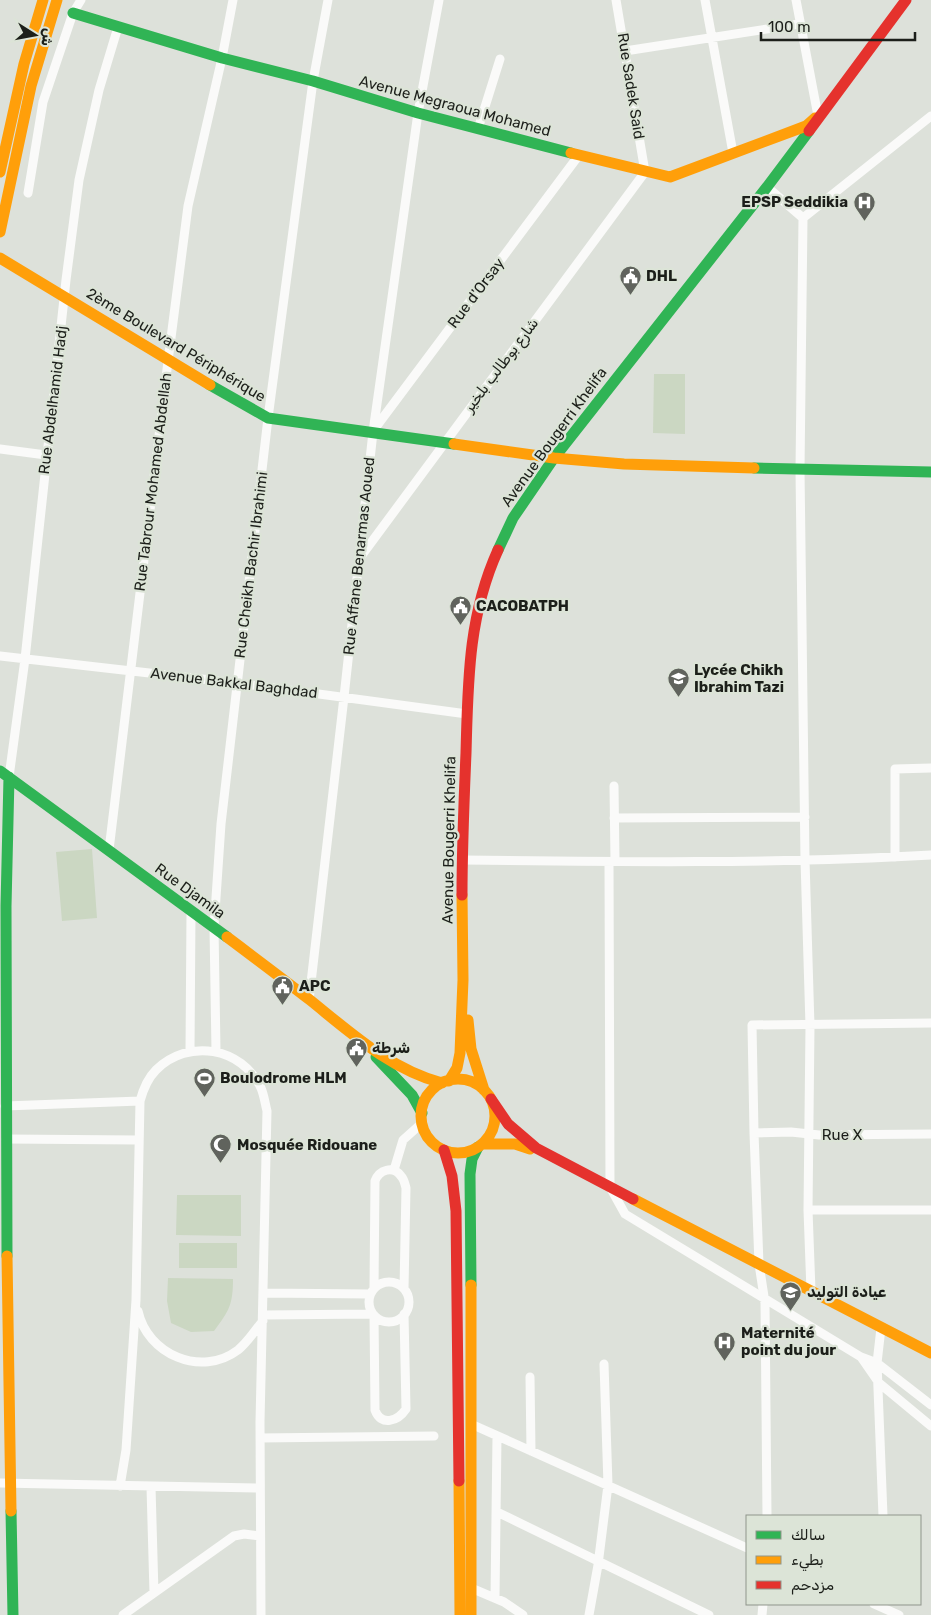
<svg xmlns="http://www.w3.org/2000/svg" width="931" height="1615" viewBox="0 0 931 1615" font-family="Rubik,Vazirmatn,sans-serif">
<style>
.green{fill:#cbd7c2}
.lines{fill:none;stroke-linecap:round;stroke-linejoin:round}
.street{stroke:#fafaf9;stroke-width:9}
.fast{stroke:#30b455;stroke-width:11}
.slow{stroke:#ff9f0a;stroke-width:11}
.jam{stroke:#e5322d;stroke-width:11}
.labels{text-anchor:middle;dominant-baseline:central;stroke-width:4.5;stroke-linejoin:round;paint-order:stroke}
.street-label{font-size:15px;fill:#1c1f1a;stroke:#dce4d7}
.poi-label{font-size:15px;font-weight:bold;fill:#1c1f1a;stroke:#dce4d7;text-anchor:start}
</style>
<rect width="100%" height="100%" fill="#dde1da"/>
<path class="green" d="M654 374H685V434L653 433Z
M92 849 97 918 62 921 56 852Z
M177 1195H241V1236L176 1235Z
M179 1243H237V1268H179Z
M168 1278 233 1279C233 1305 229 1311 214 1331L191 1332 171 1323 167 1301Z"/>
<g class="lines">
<path class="street" d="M705 0 733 153
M796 0 818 116
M625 51 799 24
M478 129 500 59
M767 187 803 218
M28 193 43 102 73 13 81 0
M803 218 800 470 805 860 810 1026 808 1210 811 1291
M803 218 931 116
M373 431 579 155
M0 449 46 455
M359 559 645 172 616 0
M0 656 237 683 467 714
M9 777 25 659 66 280 79 180 99 90 118 27
M614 786 615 861
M614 818 805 817
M109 850 168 361 188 206 222 58 233 0
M895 857V769L931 768
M462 860C619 862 775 864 931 855
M609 862 610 1187 625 1214 861 1357 877 1363 931 1405
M309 1000 344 697 373 432 418 113 439 0
M190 1051 191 912
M216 1051 214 927 221 824 268 418 313 81 328 0
M5 1106 140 1101
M754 1133 791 1132 819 1135 931 1134
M6 1139 138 1140
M394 1170 403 1140 422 1123
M808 1210H931
M369 1302a20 20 0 1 1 40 0a20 20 0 1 1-40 0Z
M374 1288 375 1181C379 1170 393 1165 401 1176 404 1179 405 1184 406 1188L404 1289
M264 1293 370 1294
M138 1311C147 1354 201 1378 238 1350 248 1342 255 1330 263 1321
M264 1315 373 1314
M374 1315 375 1410C381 1427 398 1421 406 1409L404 1314
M881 1328 877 1363 883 1516
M861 1357 879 1383 931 1426
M530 1377 531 1451
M471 1424 747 1548
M260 1438 434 1436
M0 1483 260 1488
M120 1486 126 1450 136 1300 140 1101C143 1090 148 1078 156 1070 188 1038 242 1047 261 1088 264 1095 265 1103 267 1111L260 1422 261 1615
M151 1487 154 1593
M497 1512 709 1615
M767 1516 765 1303 759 1264 754 1133 752 1025 931 1023
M471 1588 504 1602 523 1615
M495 1598 497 1436
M874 1604 899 1615
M123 1615 234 1536 244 1534 260 1536
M589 1615 598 1565 608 1485 604 1364
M762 1615 763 1604"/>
<path class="fast" d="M73 13 222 58 313 81 418 113 571 153
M210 385 268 418 454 444
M754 468 931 472
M498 550 513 518 554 458 767 187 809 131
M0 771 227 937
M376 1057 412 1095 422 1113
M7 1256 6 906 9 777
M471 1285 470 1174 472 1159 478 1147
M11 1511 13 1615"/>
<path class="slow" d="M571 153 670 177 806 126 815 118
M0 172 24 64 43 0
M0 232 31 86 57 0
M0 258 210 385
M454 444 554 458 624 464 754 468
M227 937C255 958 283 979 310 1000 351 1033 390 1069 442 1083
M468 1020 471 1049 484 1090
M421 1116a37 37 0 1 1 74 0a37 37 0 1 1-74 0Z
M449 1081 457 1068 460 1053 463 980 462 895
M483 1144H515L530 1149
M633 1199 931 1353
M7 1256 11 1511
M459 1481 460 1615
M471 1615V1285"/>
<path class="jam" d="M809 131 906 0
M462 895C462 847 464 800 466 753 468 682 468 616 498 550
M491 1099 508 1124 536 1148 633 1199
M444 1150 452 1176 456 1211 459 1481"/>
</g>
<defs>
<symbol id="hospital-pin" viewBox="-11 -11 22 30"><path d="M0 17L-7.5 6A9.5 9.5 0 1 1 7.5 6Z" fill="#60635d" stroke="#dce4d7"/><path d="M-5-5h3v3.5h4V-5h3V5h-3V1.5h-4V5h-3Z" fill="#fff"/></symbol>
<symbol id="civic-pin" viewBox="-11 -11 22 30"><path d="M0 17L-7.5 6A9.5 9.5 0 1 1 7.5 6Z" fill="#60635d" stroke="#dce4d7"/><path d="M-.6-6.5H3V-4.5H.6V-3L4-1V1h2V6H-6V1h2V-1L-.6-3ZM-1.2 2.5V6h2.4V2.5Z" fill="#fff"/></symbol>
<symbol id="school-pin" viewBox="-11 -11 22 30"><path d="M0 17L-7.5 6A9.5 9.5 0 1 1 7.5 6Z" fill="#60635d" stroke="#dce4d7"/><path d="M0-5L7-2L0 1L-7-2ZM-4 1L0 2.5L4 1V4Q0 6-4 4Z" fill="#fff"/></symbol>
<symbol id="stadium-pin" viewBox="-11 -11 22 30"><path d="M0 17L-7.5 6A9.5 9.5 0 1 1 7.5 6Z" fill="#60635d" stroke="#dce4d7"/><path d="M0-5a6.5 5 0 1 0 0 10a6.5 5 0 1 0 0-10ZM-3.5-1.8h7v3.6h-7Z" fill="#fff"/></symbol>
<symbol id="mosque-pin" viewBox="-11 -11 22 30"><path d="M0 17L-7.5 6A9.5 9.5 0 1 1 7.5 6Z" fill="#60635d" stroke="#dce4d7"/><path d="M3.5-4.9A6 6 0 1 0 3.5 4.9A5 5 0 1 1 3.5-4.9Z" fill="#fff"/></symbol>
</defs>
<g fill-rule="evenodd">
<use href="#hospital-pin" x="852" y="190" width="25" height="34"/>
<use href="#civic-pin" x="618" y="264" width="25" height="34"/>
<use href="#civic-pin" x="448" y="594" width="25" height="34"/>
<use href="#school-pin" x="666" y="666" width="25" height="34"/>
<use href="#civic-pin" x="270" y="974" width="25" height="34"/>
<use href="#civic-pin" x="344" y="1036" width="25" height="34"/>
<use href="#stadium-pin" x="192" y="1066" width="25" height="34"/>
<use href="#mosque-pin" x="208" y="1132" width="25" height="34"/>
<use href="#school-pin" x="778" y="1280" width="25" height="34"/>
<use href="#hospital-pin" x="712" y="1330" width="25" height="34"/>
</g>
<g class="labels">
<g class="street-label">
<text transform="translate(631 86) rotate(81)">Rue Sadek Said</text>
<text transform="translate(455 106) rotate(15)">Avenue Megraoua Mohamed</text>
<text transform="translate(476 293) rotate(-53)">Rue d'Orsay</text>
<text transform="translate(176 345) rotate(31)">2ème Boulevard Périphérique</text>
<text transform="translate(501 365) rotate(-53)">شارع بوطالب بلخير</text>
<text transform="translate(53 400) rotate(-83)">Rue Abdelhamid Hadj</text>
<text transform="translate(554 437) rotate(-54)">Avenue Bougerri Khelifa</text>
<text transform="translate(153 482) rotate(-83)">Rue Tabrour Mohamed Abdellah</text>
<text transform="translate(359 556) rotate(-84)">Rue Affane Benarmas Aoued</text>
<text transform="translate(251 565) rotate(-83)">Rue Cheikh Bachir Ibrahimi</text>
<text transform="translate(234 683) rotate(7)">Avenue Bakkal Baghdad</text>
<text transform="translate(449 840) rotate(-89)">Avenue Bougerri Khelifa</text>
<text transform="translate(190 891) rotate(36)">Rue Djamila</text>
<text x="842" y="1135">Rue X</text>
</g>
<g class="poi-label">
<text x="848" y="202" text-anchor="end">EPSP Seddikia</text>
<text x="646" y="276">DHL</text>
<text x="476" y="606">CACOBATPH</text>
<text x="694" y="670">Lycée Chikh<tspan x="694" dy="17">Ibrahim Tazi</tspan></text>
<text x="299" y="986">APC</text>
<text x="372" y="1048">شرطة</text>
<text x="220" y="1078">Boulodrome HLM</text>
<text x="237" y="1145">Mosquée Ridouane</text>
<text x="807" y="1292">عيادة التوليد</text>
<text x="741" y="1333">Maternité<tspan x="741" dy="17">point du jour</tspan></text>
</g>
</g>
<rect x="746" y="1515" width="175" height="90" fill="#dce4d7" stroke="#8f958b"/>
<rect x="756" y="1531" width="25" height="8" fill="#30b455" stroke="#8f958b"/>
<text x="791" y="1540" font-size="15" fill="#1c1f1a">سالك</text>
<rect x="756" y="1556" width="25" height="8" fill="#ff9f0a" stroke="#8f958b"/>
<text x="791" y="1565" font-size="15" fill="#1c1f1a">بطيء</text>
<rect x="756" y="1581" width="25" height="8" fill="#e5322d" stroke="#8f958b"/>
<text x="791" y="1590" font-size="15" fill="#1c1f1a">مزدحم</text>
<g transform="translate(35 35) rotate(101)" stroke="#dce4d7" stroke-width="4" paint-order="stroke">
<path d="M0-4L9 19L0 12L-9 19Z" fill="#1c1f1a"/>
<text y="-8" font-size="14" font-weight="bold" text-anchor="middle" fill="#1c1f1a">ش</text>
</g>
<path d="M761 32v8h154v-8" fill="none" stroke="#1c1f1a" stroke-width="2.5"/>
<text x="768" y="32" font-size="15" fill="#1c1f1a" stroke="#dce4d7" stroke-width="4" paint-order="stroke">100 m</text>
</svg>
